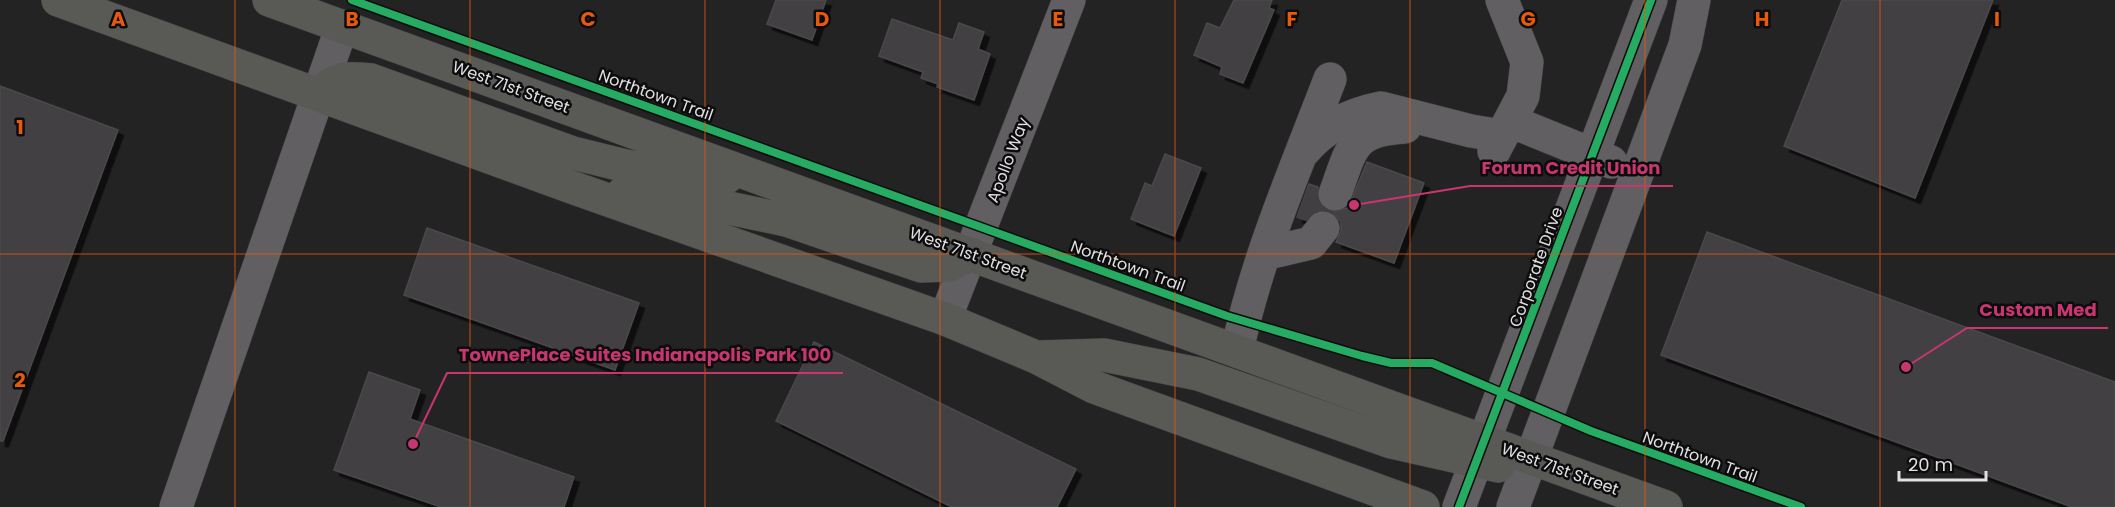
<svg xmlns="http://www.w3.org/2000/svg" width="2115" height="507" viewBox="0 0 2115 507" font-family="Poppins,sans-serif">
<style>
.building{fill:#424142;stroke:#4a484a;stroke-width:1.5;filter:url(#shadow)}
.lines{fill:none;stroke-linecap:round;stroke-linejoin:round}
.minor-tunnel{stroke:#413f41;stroke-width:33;stroke-dasharray:33 16;stroke-linecap:butt}
.minor-casing{stroke:#403e40;stroke-width:34}
.major-casing{stroke:#403e40;stroke-width:34}
.minor{stroke:#615f61;stroke-width:33}
.major{stroke:#595a56;stroke-width:33}
.cycleway-casing{stroke:#0d0c0d;stroke-width:11}
.cycleway{stroke:#26ab63;stroke-width:8}
.grid{fill:none;stroke:#e8590c;stroke-width:1.5;stroke-opacity:0.55}
.labels{text-anchor:middle;dominant-baseline:central;stroke-width:5;stroke-linejoin:round;paint-order:stroke}
.street-label{font-size:16px;fill:#e3e0e3;stroke:#0d0c0d}
.grid-label{font-size:20px;text-anchor:middle;font-weight:bold;fill:#e8590c;stroke:#0d0c0d;stroke-width:5;stroke-linejoin:round;paint-order:stroke}
.leader{fill:none;stroke:#c7366f;stroke-width:2}
.callout-dot{fill:#c7366f;stroke:#0d0c0d;stroke-width:2}
.callout-label{font-size:18px;text-anchor:middle;font-weight:bold;fill:#c7366f;stroke:#0d0c0d;stroke-width:5;stroke-linejoin:round;paint-order:stroke}
</style>
<defs>
<filter id="shadow"><feDropShadow dx="5.5" dy="5.5" stdDeviation="0" flood-color="#0009"/></filter>
</defs>
<rect width="100%" height="100%" fill="#242324"/>
<path class="building" d="M776 0H826L812 40 767 24Z
M1234 0H1272L1269 8 1274 10 1243 83 1220 74 1222 67 1194 55 1207 23 1220 28Z
M1842 0H1993L1915 198 1784 146Z
M892 19 953 40 959 23 984 32 978 49 990 54 974 100 937 87 938 84 921 78 923 72 879 56Z
M0 86 118 130 3 441H0Z
M1165 154 1201 168 1174 236 1131 219 1145 183 1152 186Z
M1367 162 1424 183 1394 263 1336 242 1341 231V222L1332 212 1348 208Z
M1309 184 1318 187 1317 198 1325 209 1316 211 1305 220 1297 217Z
M427 228 639 303 615 370 404 295Z
M1707 232 2115 382V507H2072L1661 355Z
M814 342 1076 469 1057 507H952L776 421Z
M369 372 420 390 410 419 574 477 564 507H441L334 470Z"/>
<g class="lines">
<path class="minor-tunnel" d="M1312 223 1325 190"/>
<defs>
<path id="minor" d="M1510 121 1611 162
M1304 151C1324 127 1350 114 1381 108L1471 131 1502 136
M1494 151 1523 96 1527 62 1502 0
M1335 194C1352 148 1351 130 1405 127
M1264 254 1311 243 1323 228
M945 319 1069 0
M1237 351C1257 257 1296 168 1330 79
M176 507 342 26
M1459 507 1651 0
M1513 507 1685 45 1694 0"/>
<path id="major" d="M58 0 574 188 945 319 1036 357 1094 387 1423 507
M269 0 1666 507
M318 94C338 77 345 77 371 80L573 153 626 166 676 174 727 177
M623 193 676 197 786 220 921 266 950 265 971 254
M1038 357 1104 355 1198 374 1391 442 1498 466"/>
</defs>
<use href="#minor" class="minor-casing"/>
<use href="#major" class="major-casing"/>
<use href="#minor" class="minor"/>
<use href="#major" class="major"/>
<defs>
<path id="cycleway" d="M352 0 1227 316 1362 356 1391 363H1432L1591 431 1801 507
M1459 507 1651 0"/>
</defs>
<use href="#cycleway" class="cycleway-casing"/>
<use href="#cycleway" class="cycleway"/>
</g>
<path class="grid" d="M235 0V507M470 0V507M705 0V507M940 0V507M1175 0V507M1410 0V507M1645 0V507M1880 0V507M0 254H2115"/>
<g class="labels">
<g class="street-label">
<text transform="translate(511 87) rotate(20)">West 71st Street</text>
<text transform="translate(656 95) rotate(20)">Northtown Trail</text>
<text transform="translate(1008 160) rotate(-69)">Apollo Way</text>
<text transform="translate(968 253) rotate(20)">West 71st Street</text>
<text transform="translate(1128 266) rotate(20)">Northtown Trail</text>
<text transform="translate(1536 267) rotate(-70)">Corporate Drive</text>
<text transform="translate(1700 457) rotate(20)">Northtown Trail</text>
<text transform="translate(1560 469) rotate(20)">West 71st Street</text>
</g>
</g>
<g class="grid-label">
<text x="118" y="26">A</text>
<text x="352" y="26">B</text>
<text x="588" y="26">C</text>
<text x="822" y="26">D</text>
<text x="1058" y="26">E</text>
<text x="1292" y="26">F</text>
<text x="1528" y="26">G</text>
<text x="1762" y="26">H</text>
<text x="1997" y="26">I</text>
<text x="20" y="134">1</text>
<text x="20" y="387">2</text>
</g>
<path class="leader" d="M1354 205L1470 186H1673M1906 367L1967 328H2108M413 444L447 373H843"/>
<g class="callout-dot">
<circle cx="1354" cy="205" r="6"/>
<circle cx="1906" cy="367" r="6"/>
<circle cx="413" cy="444" r="6"/>
</g>
<g class="callout-label">
<text x="1571" y="174">Forum Credit Union</text>
<text x="2038" y="316">Custom Med</text>
<text x="645" y="361">TownePlace Suites Indianapolis Park 100</text>
</g>
<path d="M1899 471v9h87v-9" fill="none" stroke="#e3e0e3" stroke-width="3"/>
<text x="1908" y="471" font-size="18" fill="#e3e0e3" stroke="#0d0c0d" stroke-width="4.5" paint-order="stroke">20 m</text>
</svg>
